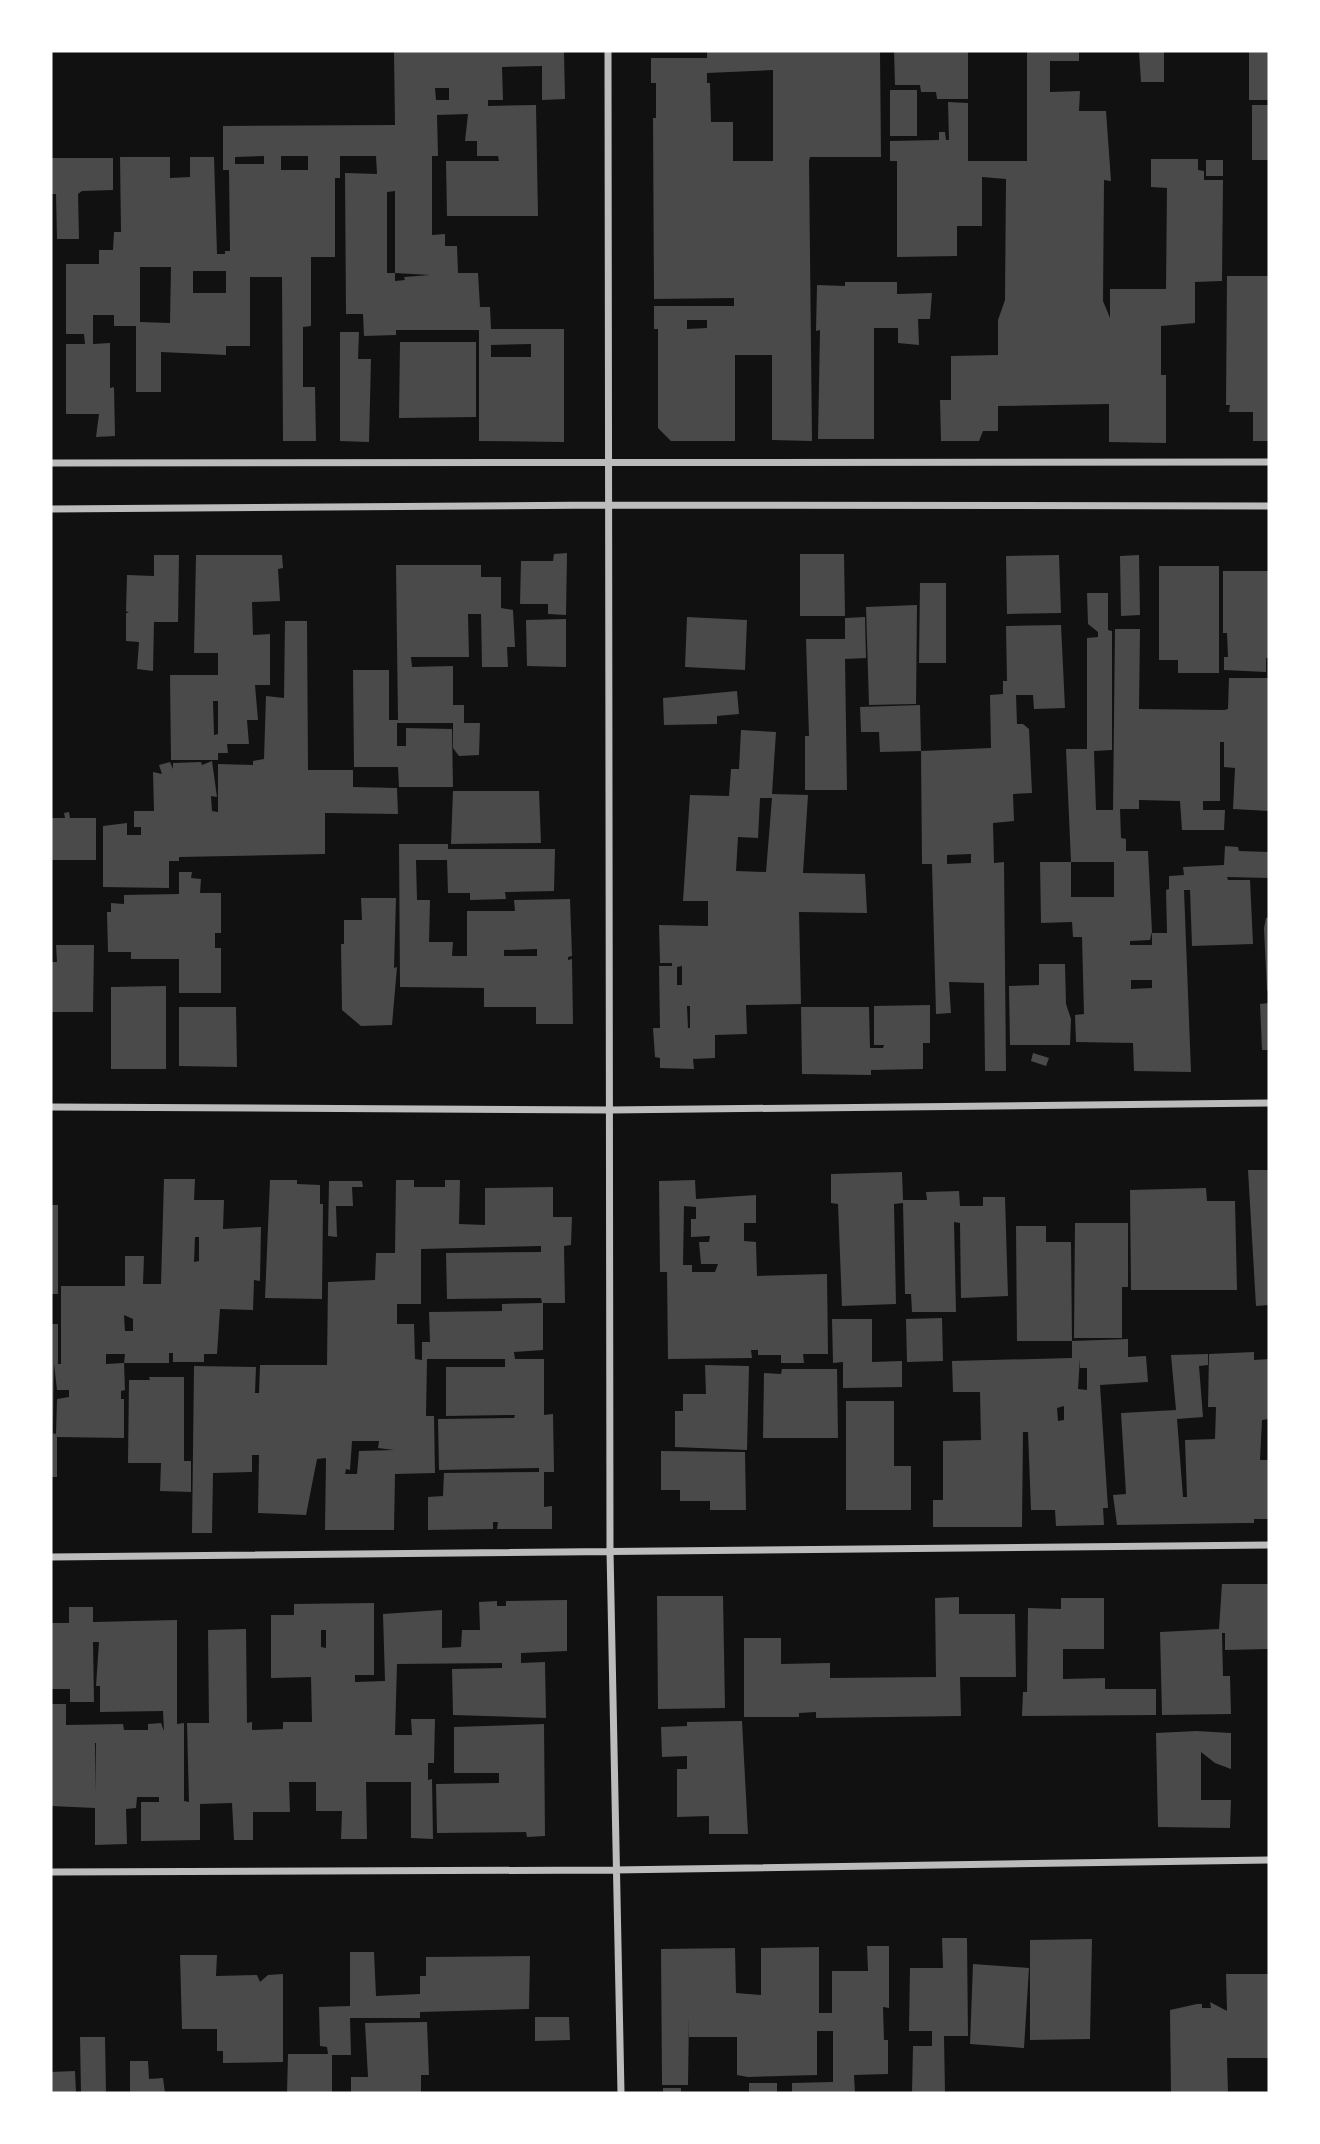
<svg xmlns="http://www.w3.org/2000/svg" width="1320" height="2144" viewBox="0 0 1320 2144" font-family="'Roboto Serif',serif">
<style>
.building{fill:#4a4a4a;fill-rule:evenodd}
.lines{fill:none;stroke-linecap:round;stroke-linejoin:round}
.minor{stroke:#bcbcbc;stroke-width:7}
</style>
<rect width="100%" height="100%" fill="#111"/>
<path class="building" d="M394 51H564L565 99 542 100V66L502 67 503 100H488V106L536 105 538 216H447L446 161H499L498 156H477V141H465L468 114 437 115 438 156H432V235L445 234V246H457L458 273H478L480 307H490L491 329H564V442L479 441V330H396V335L364 336 363 314H346L345 173 377 174 376 156H340V178H335V257H311V326L303 327V387H315L316 441H283L282 277H250V346H226V355L161 352V392H136V326H114V315H93V344L110 343V388L114 387 115 436 96 437 99 414H66V344H85L84 334H66V264H99V250H113L114 232H121L120 157H170V178L190 177V157H214L217 254H225V251H230L229 170H223V126L395 125ZM435 88H449V100H436ZM264 156V164H235V157ZM281 156H308V170H281ZM395 191V273L430 275 404 277 405 280 395 281V273H387V192ZM140 267H171L170 323 140 322ZM193 271H226V293H193ZM531 344V357H491V345Z
M707 51H880L881 157H810L809 161 812 441 772 440V355H735V441H671L658 428V329H654V306H734V298L654 299 653 118H656V83H651V58H707ZM773 70V161H733V122H711L710 83H707V73ZM687 320H707V328L687 329Z
M894 51H968V99H937L936 92H921L920 85H895Z
M1027 51H1079V61H1050V92L1080 91 1079 111H1106L1111 181 1104 180 1103 301 1110 318V289H1166L1167 188 1151 187V159H1198V170L1204 171V180H1223L1222 281 1195 282V323L1161 326V375H1166V443L1109 442V404L998 406V431H983L979 441H941L940 400H951V356L998 355V320L1005 300 1006 179 982 177V226H957V256L897 257V161H890V141L939 140V132H945L946 140H949L948 102 968 103V161H1027Z
M1139 51H1164V82H1141Z
M1249 51H1269V100H1249Z
M890 90H917V136H890Z
M1252 105H1269V160H1252Z
M51 158H113V190L82 191 78 194 79 239H57L56 194H51Z
M1206 160H1223V176H1206Z
M1227 276H1269V441H1253V412H1229L1230 405H1226Z
M845 282H897V294L932 293 930 319H918L919 345 898 343V328H874V439H818L820 330 816 331 817 285 845 286Z
M340 332H359L358 359H371L369 442 340 441Z
M400 342H476V417L399 418Z
M567 553 566 615 548 614V604H520L521 561H553L554 554Z
M800 554H844L845 616H800Z
M154 555H179L178 622H154L153 671 137 669 139 642 126 641V613H129L126 611 127 575 154 576Z
M196 555H282L283 568 278 569 280 601 252 602 253 635 270 634V685H255L258 720H247L249 744H227L228 753H218V760H171L170 675H218V653H194ZM213 701H218V734L214 735Z
M1059 555 1061 613 1007 614 1006 556Z
M1139 555 1140 615 1121 616 1120 556Z
M396 565H481V577H501V608L513 610 515 647H507L508 667H482L481 614H468L469 657H411L412 667 453 666V705H464V723H480L479 755 459 756 453 748V723H397V746H406V728L452 729 453 787H399L398 767H354L353 670H389V720H398Z
M1159 566H1219V673H1178V660H1159Z
M1223 571H1269V658H1266V672L1224 670V657H1228L1227 633H1223Z
M920 583H946V663H919Z
M1087 593H1108V630L1112 631V750L1094 751 1096 810H1113L1115 629H1140L1139 709 1224 710 1228 709 1229 678H1269V811L1233 809 1235 768 1224 767V742H1220V801H1203V810H1225L1224 830H1182L1180 801 1139 800V809H1120L1121 838 1126 839V851H1148L1152 932 1150 940 1130 941V945H1152V933H1167L1166 890 1169 889V876L1184 875 1183 867 1224 865 1225 846 1238 847 1239 851 1269 852V878L1227 877 1228 880H1250L1253 944 1192 946 1190 890H1184L1191 1072 1134 1071 1133 1043 1076 1042 1075 1015 1084 1014 1082 937H1073L1072 922 1041 923 1040 862H1071V897H1114V862H1071L1066 749H1087V638L1098 637V632L1088 624ZM1131 980H1152V988L1131 989Z
M917 605 916 704 869 705 866 607Z
M687 617 747 620 745 670 685 667Z
M865 617 866 658 845 659 847 790H805V736H809L806 639H845V618Z
M566 619V667L527 666 526 620Z
M285 621H307L308 770H353V787L397 788 398 814 325 813V854L179 857V861H169V888L103 887V826L127 823V835H141V827H134V811H154L153 772 162 774 159 765 170 762 173 769V763L201 762 202 765 212 761 217 797 211 796 212 811 218 812V764L253 765V761L264 759 266 696 284 698Z
M1061 625 1065 708 1034 709 1033 695H1016L1017 724H1023L1029 729 1032 793 1013 794 1014 821 993 823 994 863 1004 862 1006 1071H985L984 983 949 982 951 1013 936 1014 932 864H922L921 751 991 748 990 695 1003 694V681H1007L1006 626ZM971 854V863L947 864V855Z
M737 691 739 714 717 716V724L664 725 663 698Z
M920 705 921 751 880 752 879 732H861L860 707Z
M741 730 776 732 772 794 808 795 803 873 865 874 867 913 799 912 801 1004 746 1005 747 1034 715 1035V1058L693 1059 694 1069 660 1068V1058L655 1057 653 1028H660L659 966H672V963H660L659 925 708 926V901H683L690 795 729 796 731 769H739ZM760 798H772L766 872 736 871 738 837 758 838ZM682 966V985H677V967ZM687 1006H690V1028H688Z
M453 791H539L541 843 451 844Z
M69 812 70 818H96V860H51V818H65L64 813Z
M399 844H448V849H555L554 891 505 892 506 899 470 900V893H448L447 860H416L417 900H430L429 942H453L452 956H467V911H515L514 900 570 899 572 956 568 957V960L572 959 573 1024H536V1007H484V988L400 987ZM537 949V956H504V950Z
M179 872H192L191 878 201 879 200 893H221V933H215V948H221V993H179V959H131V952H108L107 912H111V903L124 904V895L179 894Z
M361 898H396L394 968 397 967 392 1025 361 1026 342 1010 341 944H344V920H362Z
M1269 917V991H1267L1264 928 1266 918Z
M56 945H94L93 1012H51V962H57Z
M1039 964H1065L1066 1004 1071 1019 1070 1045H1010L1009 986 1039 985Z
M166 986V1069H111V987Z
M1269 1003V1050H1262L1260 1004Z
M930 1005V1043H923V1069L871 1070V1075L802 1074 801 1007H869L870 1048H883L884 1045H874V1006Z
M179 1007H236L237 1067 179 1066Z
M1033 1053 1049 1058 1046 1066 1031 1061Z
M1248 1170H1269V1305L1256 1306Z
M902 1172 903 1200H927L926 1192 959 1191 960 1206H983V1197H1005L1008 1296 961 1298 960 1223 954 1222 956 1312H912L911 1294H905L903 1203 894 1204 896 1304 842 1306 838 1204 831 1203V1174Z
M164 1179H195L194 1200H224L223 1229 261 1227 260 1281 254 1280 253 1310 220 1309 217 1354H204V1362H173V1353H169V1363H124L125 1390 121 1391V1399H124V1438L57 1437V1477H51V1324H58V1364H61V1286H125V1256H144L143 1284H161ZM195 1237H199V1261L194 1262ZM124 1315 133 1319V1331H125ZM106 1354H125L124 1363 106 1364ZM54 1364 57 1390H69V1397L57 1399 56 1434 53 1433Z
M270 1180H297V1184L320 1185V1204H323L322 1299 265 1298Z
M396 1180H414V1187H445V1180H460L459 1224 485 1225V1188L553 1187V1217H572L571 1245 564 1246 565 1303H542L541 1298 447 1299 446 1253 541 1252V1246L421 1249V1304H397V1324H414L415 1359 422 1360V1342H430L429 1312 502 1311V1304L543 1303V1350L514 1352 515 1359H544V1415L553 1414 554 1472H544V1507L552 1506V1529H497L498 1522H493V1529L428 1530V1497L443 1496 444 1473 539 1472V1468L439 1470 438 1419 514 1418 515 1415 446 1416V1367H505V1359H427L426 1416H434L435 1473 395 1474 394 1530H325L326 1458 317 1459 306 1515 258 1513 259 1455H252V1472L213 1473 212 1533H192L194 1366 256 1367 255 1393H259L260 1365H327L328 1282 375 1280 376 1253H395ZM352 1441H379L378 1448 394 1450 359 1451 357 1474H345L346 1469 350 1470Z
M695 1180 696 1199 756 1195V1223H744V1241L756 1242 757 1276 827 1274 828 1354H803L804 1363H781V1355H758V1350H751L752 1358 668 1359 667 1272H660L659 1181ZM684 1206 696 1207V1219H691V1237L710 1236 709 1242H699L701 1264H718L715 1272H692V1265H683Z
M329 1181H362L363 1187H352L353 1206H336L337 1237 328 1236Z
M1206 1188 1207 1201H1235L1237 1290H1131L1130 1190Z
M51 1205H58V1294H51Z
M1075 1223H1128V1287H1122V1338H1074Z
M1016 1226H1046V1242H1071L1072 1341 1128 1339V1357L1146 1356 1148 1382 1100 1385 1108 1508H1103L1104 1525 1056 1526 1055 1510H1031L1028 1432H1023L1022 1527H933V1500H943V1441L981 1440 980 1392H953L952 1361 1072 1358V1341H1017ZM1080 1358V1368H1087V1390L1078 1389ZM1064 1406V1420L1058 1421 1057 1408Z
M942 1318 943 1361 907 1362 906 1319Z
M832 1319H872V1362L902 1361V1387L843 1388V1362L833 1363Z
M1254 1352V1360L1269 1359V1419L1262 1420 1260 1460H1269V1519H1254V1523H1244L1117 1525 1113 1495 1126 1494 1121 1413 1176 1410 1171 1355 1208 1354V1365L1199 1366 1203 1417 1177 1419 1183 1497H1187L1185 1440 1215 1439 1216 1407H1208L1209 1354Z
M705 1365 749 1366 747 1450 675 1447V1411H683V1394H706Z
M782 1369H837L838 1438H763L764 1373 781 1374Z
M149 1377H184V1461H191V1492L160 1491 161 1463H128L129 1380H150Z
M846 1401H894V1466H911V1510H846Z
M661 1451 745 1452 746 1510H710V1501H680V1490H661Z
M1222 1584H1269V1649L1225 1650V1633H1222L1223 1676H1230L1231 1714 1162 1715 1160 1632 1219 1629Z
M657 1596H723L725 1708 658 1709Z
M959 1597V1614H1015L1016 1677H960L961 1716 816 1718V1712L799 1713V1717H744V1638H781V1664L830 1663V1678L936 1677 935 1598Z
M1061 1598H1104V1649H1063V1679L1105 1678V1689H1156V1715L1022 1716 1023 1692H1027L1028 1608 1061 1609Z
M567 1600V1651L521 1653V1663L545 1662 546 1718 453 1715 452 1669 502 1668V1663L397 1664 395 1735H412L411 1719H435L434 1763H428V1780L432 1779 433 1839 411 1838V1782H366L367 1839H341L342 1811H316V1782H289L290 1812H253V1840H234L232 1803 200 1804V1840L141 1841V1802H159V1797H137L136 1808 126 1809 127 1844 95 1845V1808L51 1806V1704H66V1725L123 1724 124 1730H148V1724L161 1723 164 1731 163 1711 100 1712V1686H96L99 1642H93L94 1702H70V1689H51V1623H69V1607H93V1622L177 1620V1724L184 1723V1801L189 1802 187 1723H209L208 1630 246 1629 247 1723 252 1722V1730L283 1729V1722H312L311 1677 271 1678V1615H294V1604L374 1603V1675H355V1682L385 1681 383 1614 442 1610V1648L461 1647 462 1630H480L479 1602 497 1601V1606H506V1601ZM321 1630H326V1648L321 1647ZM95 1743H96L95 1794Z
M742 1721 748 1834H709V1816L677 1817V1769H687V1756L662 1757 661 1727 687 1726V1722Z
M544 1724 545 1836 527 1837 526 1832 437 1833 436 1784 499 1783V1773H454V1727Z
M1196 1731 1231 1733V1769L1215 1763 1201 1752V1800H1231L1230 1828 1158 1827 1156 1733Z
M942 1938H967L968 2036H944L945 2093H912L913 2046H932V2031H909L910 1968H943Z
M1092 1939 1090 2039 1030 2040V1940Z
M867 1946H889V2008L883 2007 884 2040H888V2074L854 2075 855 2093H792V2083L833 2082V2031H817V2075L748 2077 737 2075V2037H689V2017L688 2085H662L661 1949 735 1948 736 1993 761 1995V1948L819 1947V2013H832V1971H868Z
M350 1952H374L376 1996 420 1994V1976H426V1957L530 1956 529 2009 420 2012V2018H350L351 2055H332V2093H287L288 2054H328L327 2047 320 2046 319 2007 350 2006Z
M180 1955H217L216 1976 257 1975 260 1982 268 1975 283 1974V2062L223 2063V2051H217V2029H182Z
M973 1964 1029 1968 1024 2048 970 2044Z
M1226 1974H1269V2058H1227L1228 2093H1171L1170 2010 1197 2004H1202V2008H1211L1210 2002 1227 2011Z
M535 2017H569L570 2040 535 2041Z
M427 2022 429 2075H421V2093H351V2077H368L365 2023Z
M80 2037H105L106 2093H81Z
M130 2061H148L149 2079 163 2078 165 2093H130Z
M75 2071 76 2093H51V2072Z
M749 2083H777V2093H749Z
M663 2088H681V2093H663Z"/>
<g class="lines">
<path class="minor" d="M608 51 610 1551 621 2093
M51 463 1269 462
M51 509 608 505 1269 506
M51 1107 610 1110 1269 1103
M51 1557 1269 1545
M51 1872 614 1870 1269 1860"/>
</g>
<rect width="1320" height="2144" fill="none" stroke="#ffffff" stroke-width="105"/>
</svg>
